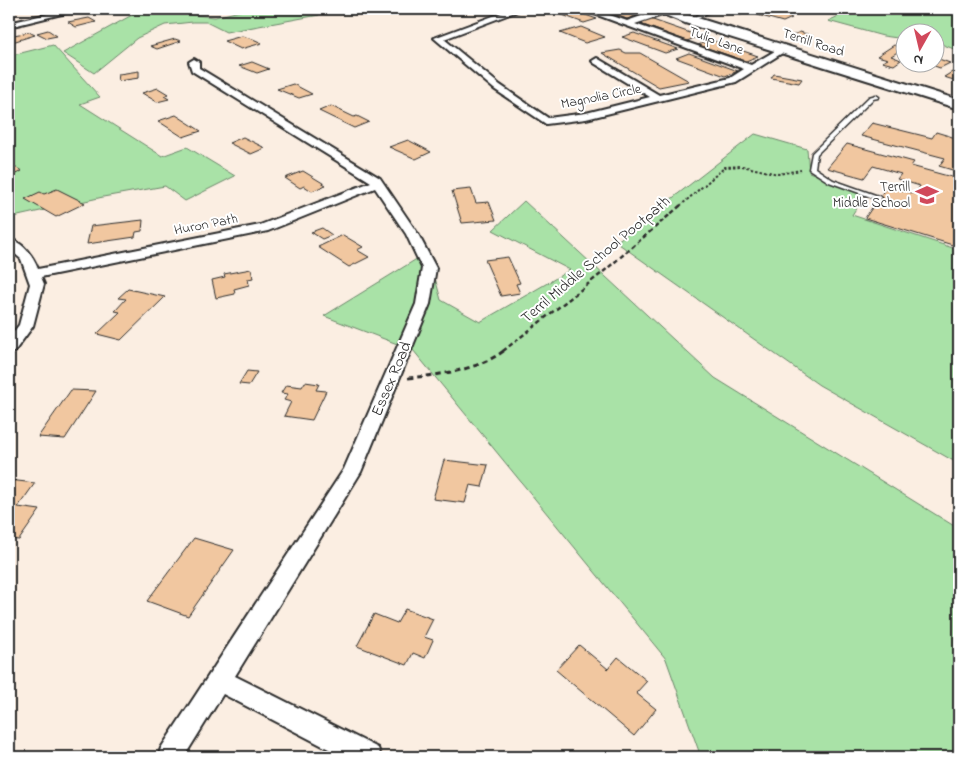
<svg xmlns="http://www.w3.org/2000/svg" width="968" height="766" viewBox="0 0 968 766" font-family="'Indie Flower',sans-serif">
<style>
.green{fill:#a9e2a7;stroke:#6a8669}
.building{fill:#f1c7a0;stroke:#2b2b2b}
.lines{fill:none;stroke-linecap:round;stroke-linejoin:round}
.lane-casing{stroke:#2b2b2b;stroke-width:3}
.street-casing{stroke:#2b2b2b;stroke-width:4}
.secondary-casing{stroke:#2b2b2b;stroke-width:4}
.path-far2{stroke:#2b2b2b;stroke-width:2;stroke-dasharray:2.5 2;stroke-linecap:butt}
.path-far1{stroke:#2b2b2b;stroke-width:2.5;stroke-dasharray:4.5 3;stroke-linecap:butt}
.path{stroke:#2b2b2b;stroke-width:3;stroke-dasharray:5.5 4;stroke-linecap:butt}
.lane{fill:#fff;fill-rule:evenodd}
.street{fill:#fff;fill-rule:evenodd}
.secondary{fill:#fff;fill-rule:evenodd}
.labels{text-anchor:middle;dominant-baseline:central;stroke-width:4;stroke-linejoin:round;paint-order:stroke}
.far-street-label{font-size:14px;fill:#2b2b2b;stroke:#fff}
.far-poi-label{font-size:14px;fill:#2b2b2b;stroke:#fff;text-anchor:end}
.street-label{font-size:16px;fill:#2b2b2b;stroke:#fff}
</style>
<rect width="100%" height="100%" fill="#fbeee2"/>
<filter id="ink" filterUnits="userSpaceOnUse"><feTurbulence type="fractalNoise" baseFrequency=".02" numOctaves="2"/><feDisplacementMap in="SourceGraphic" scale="10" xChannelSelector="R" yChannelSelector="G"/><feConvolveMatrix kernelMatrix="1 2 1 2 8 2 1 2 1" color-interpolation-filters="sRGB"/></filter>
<g filter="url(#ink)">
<path class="green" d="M248 9H314L319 15 226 32 206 22H193L165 25 137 38 94 73 63 53 141 10 215 17Z
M831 9H959V51L936 42V32H906L905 39 883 36 828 21 845 13Z
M53 45 100 97 80 104 162 156 187 147 235 176 185 201 165 186 103 197 9 218V56Z
M755 134 807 149 809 172 865 194 852 215 959 250V464L819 385 616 242Z
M524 201 715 378 959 529V757H701L666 659 413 350 324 316 428 252 441 300 480 322 570 270 493 230Z"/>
<path class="building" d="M546 9H568L597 19 584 23Z
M599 9H621L638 15 627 19Z
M729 9H757L792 18 783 22 747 12 741 15 724 11Z
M89 18 96 22 76 27 68 22Z
M650 19 699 36 687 41 638 23Z
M581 27 605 37 585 43 560 33Z
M48 30 57 36 47 38 37 33Z
M29 32 35 35 9 43V36Z
M800 32 813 36 803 40 791 36Z
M634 33 678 49 665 53 622 37Z
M242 36 253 39 262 43 241 49 224 41Z
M175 39 181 41 157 49 150 46Z
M711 40 758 56 746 61 698 45Z
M894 45 904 48 891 56 901 60 894 65 882 62 888 59 877 56Z
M620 50 626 53H640L689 81 659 87 602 53Z
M689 53 738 71 725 76 676 58Z
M936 58 950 63 940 68 923 62H936Z
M252 62 269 69 257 73 239 66Z
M957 69 959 70V80L957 81 944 77Z
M139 71V78L118 81 119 74Z
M774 74 802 79 799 83 771 78Z
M293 84 312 94 299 98 277 89Z
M158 88 168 94 164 96 169 99 157 102 142 93Z
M331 106 354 117 357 116 369 122 354 128 319 111Z
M176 115 201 131 183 137 158 121Z
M872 123 932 138 936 132 959 139V172L939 166 945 158 861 136Z
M243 137 265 148 251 154 229 143Z
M408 140 431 152 416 159 389 147Z
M847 144 914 162 911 166 959 179V247L865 218 887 186 915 194 920 186 897 179 901 174 873 166 864 178 827 168Z
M9 164 22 171 9 177Z
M303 171 326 185 312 191 304 186 300 188 285 178Z
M57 189 85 203 56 217 25 199 40 192 44 194Z
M471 189 476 203 489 202 496 220 462 223 452 191Z
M143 220 142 231 136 232 135 237 87 244 91 226Z
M322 228 332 235 322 239 311 232Z
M343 235 363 247 357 250 369 257 349 267 318 247Z
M508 257 520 283 516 284 520 293 501 296 485 260Z
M251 269 253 278 248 279 249 285 234 289 235 294 216 298 212 280 225 277 224 274Z
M128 289 165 297 121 340 97 334 120 312 115 311 126 299 118 298Z
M247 371 257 372 249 385 239 384Z
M305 382 319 384 316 390 326 391 312 420 284 416 291 402 284 400 288 394 281 393 286 385 302 387Z
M71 390 96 391 65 439 38 437Z
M444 460 488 465 482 487 470 485 465 503 433 499Z
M9 480 35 483 18 507 40 510 19 540 9 539Z
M194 538 234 550 188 616 147 601Z
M405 609 433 619 424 637 433 640 425 658 413 653 407 665 357 646 374 614 397 623Z
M579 645 608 669 618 657 647 681 636 693 656 709 634 736 556 670Z"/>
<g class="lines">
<defs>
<path id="lane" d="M711 9H716L691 21 687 20Z
M794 9H800L806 11 804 12Z
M876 95 879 97 878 98 873 99 817 154 815 168 833 180 881 197 882 198 879 200 829 182 809 169 812 153 869 97Z"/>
<path id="street" d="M69 9H82L9 27V23Z
M512 9H523L444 39 500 85 548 118 586 113 650 97 594 63 592 61 597 58 659 95 730 78 744 69 581 9H592L627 21 662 9H668V13L635 24 751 65 780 48 783 47 787 50 736 82 586 119 546 124 494 89 434 38Z
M194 59 199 62V68L380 178 418 234 436 268 430 304 361 472 235 676 378 748 381 757H344L223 694 184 757H158L161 748 344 469 416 304 422 268 406 234 375 188 268 231 41 277 44 284 33 326 14 352 9 353V338L19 325 30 284 21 259 9 249V239C23 242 33 256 38 269L260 225 371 182 192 71 189 62Z"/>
<path id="secondary" d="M653 9H669L959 100V109L685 23 655 11Z"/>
</defs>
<use href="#lane" class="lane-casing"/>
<use href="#street" class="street-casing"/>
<use href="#secondary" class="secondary-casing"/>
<path class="path-far2" d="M680 206 725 167 742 166 778 174 801 170"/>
<path class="path-far1" d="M503 351 602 273 681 205"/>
<path class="path" d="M408 378C440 375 479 370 505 350"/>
<use href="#lane" class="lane"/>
<use href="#street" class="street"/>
<use href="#secondary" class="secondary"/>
</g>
</g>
<defs>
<symbol id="school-bare" viewBox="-9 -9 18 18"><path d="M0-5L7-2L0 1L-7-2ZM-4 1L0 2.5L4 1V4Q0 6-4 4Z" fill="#d1495b" stroke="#fff" stroke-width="2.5" paint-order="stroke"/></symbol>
</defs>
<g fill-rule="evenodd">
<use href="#school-bare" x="911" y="179" width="32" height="32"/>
</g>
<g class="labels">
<g class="far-street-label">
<text transform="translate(716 41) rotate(20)">Tulip Lane</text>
<text transform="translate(813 43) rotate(18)">Terrill Road</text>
<text transform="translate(601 97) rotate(-11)">Magnolia Circle</text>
<text transform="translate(206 225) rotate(-11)">Huron Path</text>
</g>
<g class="far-poi-label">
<text x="910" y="187">Terrill<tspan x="910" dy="16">Middle School</tspan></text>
</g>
<g class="street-label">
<text transform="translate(596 260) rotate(-40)">Terril Middle School Pootpath</text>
<text transform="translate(392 379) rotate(-67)">Essex Road</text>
</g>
</g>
<rect width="968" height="766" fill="none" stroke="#fff" stroke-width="30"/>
<rect x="15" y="15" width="938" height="736" fill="none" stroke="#2b2b2b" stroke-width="2" filter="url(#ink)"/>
<g transform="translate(920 48) rotate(188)"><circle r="24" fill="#ffffff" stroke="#aaaaaa"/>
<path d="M0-4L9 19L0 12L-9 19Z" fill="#d1495b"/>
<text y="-8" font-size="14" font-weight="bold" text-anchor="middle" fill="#2b2b2b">N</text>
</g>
</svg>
